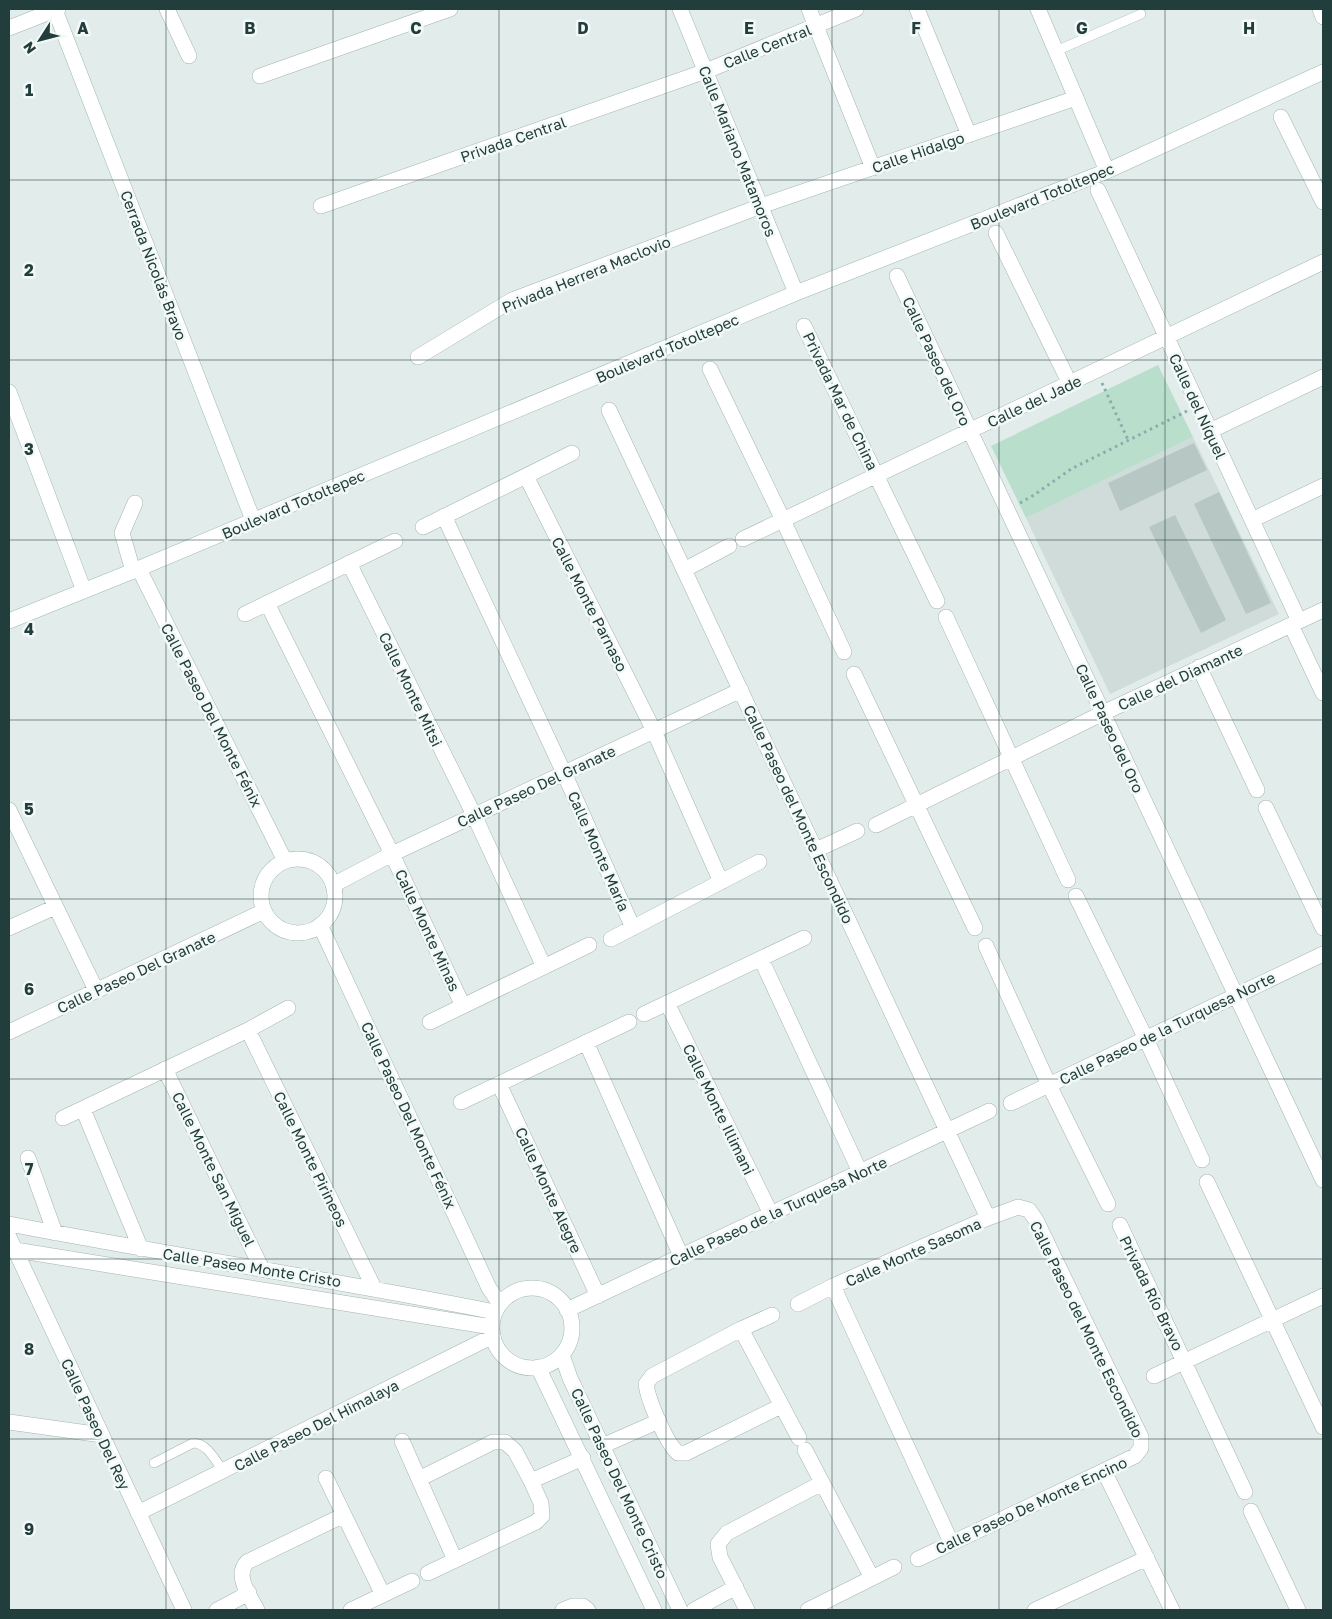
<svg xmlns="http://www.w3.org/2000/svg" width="1332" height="1619" viewBox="0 0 1332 1619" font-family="'Golos Text',sans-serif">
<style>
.built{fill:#d0dcd9}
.green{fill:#badecc}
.building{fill:#b7c7c4}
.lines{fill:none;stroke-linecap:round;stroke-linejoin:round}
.lane-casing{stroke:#a5b4b2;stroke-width:10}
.street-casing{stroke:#a5b4b2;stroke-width:16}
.secondary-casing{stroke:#a0b8b5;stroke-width:16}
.path{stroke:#82b0ac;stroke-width:3;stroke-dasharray:2.5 4;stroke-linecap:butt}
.lane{stroke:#fff;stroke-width:9}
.street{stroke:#fff;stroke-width:15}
.secondary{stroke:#fff;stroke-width:15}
.grid{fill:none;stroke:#223e3c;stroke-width:1;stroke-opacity:0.55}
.labels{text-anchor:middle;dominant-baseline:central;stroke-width:5;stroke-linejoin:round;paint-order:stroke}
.street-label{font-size:15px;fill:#223e3c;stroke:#f2f9f7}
.grid-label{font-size:16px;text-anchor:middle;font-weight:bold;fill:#223e3c;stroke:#f2f9f7;stroke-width:5;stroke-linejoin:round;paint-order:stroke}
</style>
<rect width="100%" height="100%" fill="#e2ecea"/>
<path class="built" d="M1193 437 1279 614 1110 694 1026 518Z"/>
<path class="green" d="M1158 365 1193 437 1026 518 991 446Z"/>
<path class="building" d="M1194 443 1207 470 1120 511 1108 483Z
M1219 492 1271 603 1246 614 1194 504Z
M1175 515 1226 620 1201 633 1149 527Z"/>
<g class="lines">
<defs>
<path id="lane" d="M1056 51 1141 14
M154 1463 193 1443C207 1443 215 1460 223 1471"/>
<path id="street" d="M167 9 189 56
M809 9 873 168
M917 9 969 135
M1320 9 1323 17
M9 28 55 10
M260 76 450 9
M1281 117 1323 202
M1098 190 1299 621
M321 206 706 71 856 9
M996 233 1070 384
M897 276 1323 1180
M804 326 937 601
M418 357 512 300 761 206 1076 98
M710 369 783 520 844 652
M609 410 988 1218
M1210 431 1323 377
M526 476 654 731 721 882
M444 516 564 773 633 928
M1252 520 1323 486
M423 527 572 453
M743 539 1323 262
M349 563 474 815 544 967
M684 570 729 546
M133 571 122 533 135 503
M267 603 392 854 463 1006
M245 614 395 541
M946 617 1068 880
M1291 625 1323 693
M1199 667 1257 790
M854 674 975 928
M1266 808 1323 928
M9 810 96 990
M876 825 1103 713 1323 610
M816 850 857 831
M333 885 392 854 741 690
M1076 896 1146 1039 1202 1160
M9 928 55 907
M611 939 759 862
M986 946 1049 1085 1108 1204
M761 959 860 1172
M667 1003 771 1214
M644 1014 804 938
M430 1022 589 945
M248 1030 374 1288
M9 1032 264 911
M586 1042 681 1256
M165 1069 262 1269
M499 1084 598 1296
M461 1102 629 1022
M1011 1103 1323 954
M83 1109 141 1249
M63 1118 248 1030 288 1008
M28 1158 55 1233
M1207 1182 1323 1427
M9 1224C171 1255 334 1280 495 1312
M1120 1225 1245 1492
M9 1237 184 1610
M9 1249 492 1327
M833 1286 951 1542
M798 1304 833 1286 988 1218 1018 1207 1029 1210 1036 1220 1141 1437V1448L1135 1456 918 1559
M567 1310 989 1111
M772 1315 741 1329 652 1376 646 1384C648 1400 666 1443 678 1453H686L781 1406
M741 1329 799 1438
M1154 1376 1323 1296
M9 1422 102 1435
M402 1441 455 1560
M602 1446 659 1421
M805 1450 872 1578
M1104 1471 1172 1610
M326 1478 383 1595
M419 1479 493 1442H505L515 1451 531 1481 541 1503 542 1516 536 1522 428 1573
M531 1481 583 1458
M1251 1511 1298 1610
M138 1513 493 1336
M217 1610 249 1593
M257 1610C250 1596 234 1576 247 1562L344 1515
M351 1610 412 1581
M563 1610 573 1606H583L588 1610
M694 1610 736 1587
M747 1610 720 1557 718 1544 727 1533 822 1483
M808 1610 894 1567
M1035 1610 1147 1558"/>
<path id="secondary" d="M58 9 55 10 253 520
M680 9 796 293
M1038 9 1107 171
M9 392 84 591
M139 569 285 861
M9 621 133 571 796 293 1107 171 1323 72
M261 896a37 37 0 1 1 74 0a37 37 0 1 1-74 0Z
M320 925 489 1288 500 1304
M492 1328a40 40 0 1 1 80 0a40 40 0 1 1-80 0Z
M562 1355 570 1378 680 1610
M538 1367 654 1610"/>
</defs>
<use href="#lane" class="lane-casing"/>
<use href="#street" class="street-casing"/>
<use href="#secondary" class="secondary-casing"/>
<path class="path" d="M1102 383 1128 440
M1020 503 1034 495 1071 469 1187 411"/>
<use href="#lane" class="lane"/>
<use href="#street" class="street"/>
<use href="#secondary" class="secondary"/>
</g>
<path class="grid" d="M166 9V1610M333 9V1610M499 9V1610M666 9V1610M832 9V1610M999 9V1610M1165 9V1610M9 180H1323M9 360H1323M9 540H1323M9 720H1323M9 899H1323M9 1079H1323M9 1259H1323M9 1439H1323"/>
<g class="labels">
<g class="street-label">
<text transform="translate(767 46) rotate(-22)">Calle Central</text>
<text transform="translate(513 139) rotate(-19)">Privada Central</text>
<text transform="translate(738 151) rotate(68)">Calle Mariano Matamoros</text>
<text transform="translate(918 152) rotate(-19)">Calle Hidalgo</text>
<text transform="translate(1042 196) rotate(-22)">Boulevard Totoltepec</text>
<text transform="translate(154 265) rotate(69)">Cerrada Nicolás Bravo</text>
<text transform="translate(586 274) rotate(-22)">Privada Herrera Maclovio</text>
<text transform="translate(667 348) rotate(-23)">Boulevard Totoltepec</text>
<text transform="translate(937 361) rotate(65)">Calle Paseo del Oro</text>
<text transform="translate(841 401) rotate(64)">Privada Mar de China</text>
<text transform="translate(1034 401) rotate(-25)">Calle del Jade</text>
<text transform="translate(1198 406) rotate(65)">Calle del Níquel</text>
<text transform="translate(293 504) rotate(-23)">Boulevard Totoltepec</text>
<text transform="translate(590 604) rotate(63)">Calle Monte Parnaso</text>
<text transform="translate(1180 677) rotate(-25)">Calle del Diamante</text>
<text transform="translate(411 689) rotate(64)">Calle Monte Mitsi</text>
<text transform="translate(212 715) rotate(63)">Calle Paseo Del Monte Fénix</text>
<text transform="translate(1110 728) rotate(65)">Calle Paseo del Oro</text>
<text transform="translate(536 786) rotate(-25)">Calle Paseo Del Granate</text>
<text transform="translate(799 814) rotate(65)">Calle Paseo del Monte Escondido</text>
<text transform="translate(599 851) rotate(66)">Calle Monte María</text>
<text transform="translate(428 930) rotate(65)">Calle Monte Minas</text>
<text transform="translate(136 972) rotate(-25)">Calle Paseo Del Granate</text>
<text transform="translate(1167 1028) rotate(-26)">Calle Paseo de la Turquesa Norte</text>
<text transform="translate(719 1109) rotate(64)">Calle Monte Illimani</text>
<text transform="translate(409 1115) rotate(65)">Calle Paseo Del Monte Fénix</text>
<text transform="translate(311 1159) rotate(64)">Calle Monte Pirineos</text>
<text transform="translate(214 1169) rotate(64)">Calle Monte San Miguel</text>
<text transform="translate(549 1190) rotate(65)">Calle Monte Alegre</text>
<text transform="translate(778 1211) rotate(-25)">Calle Paseo de la Turquesa Norte</text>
<text transform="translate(913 1252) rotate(-24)">Calle Monte Sasoma</text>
<text transform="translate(252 1267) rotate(9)">Calle Paseo Monte Cristo</text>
<text transform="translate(1152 1293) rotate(64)">Privada Río Bravo</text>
<text transform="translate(1087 1329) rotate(64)">Calle Paseo del Monte Escondido</text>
<text transform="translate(96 1424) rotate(65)">Calle Paseo Del Rey</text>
<text transform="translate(316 1425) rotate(-27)">Calle Paseo Del Himalaya</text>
<text transform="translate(620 1483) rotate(65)">Calle Paseo Del Monte Cristo</text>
<text transform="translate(1031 1505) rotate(-25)">Calle Paseo De Monte Encino</text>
</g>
</g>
<g class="grid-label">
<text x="83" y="34">A</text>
<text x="250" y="34">B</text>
<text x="416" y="34">C</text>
<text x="583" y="34">D</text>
<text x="749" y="34">E</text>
<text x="916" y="34">F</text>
<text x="1082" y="34">G</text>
<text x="1249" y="34">H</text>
<text x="29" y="96">1</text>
<text x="29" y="276">2</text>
<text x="29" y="455">3</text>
<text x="29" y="635">4</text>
<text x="29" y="815">5</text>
<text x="29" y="995">6</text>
<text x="29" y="1175">7</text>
<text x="29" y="1355">8</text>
<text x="29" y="1535">9</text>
</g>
<rect width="1332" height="1619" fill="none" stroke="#223e3c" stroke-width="20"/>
<g transform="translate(40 40) rotate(234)" stroke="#f2f9f7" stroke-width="4" paint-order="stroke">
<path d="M0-4L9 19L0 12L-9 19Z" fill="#223e3c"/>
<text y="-8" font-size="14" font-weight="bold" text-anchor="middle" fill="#223e3c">N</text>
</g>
</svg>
